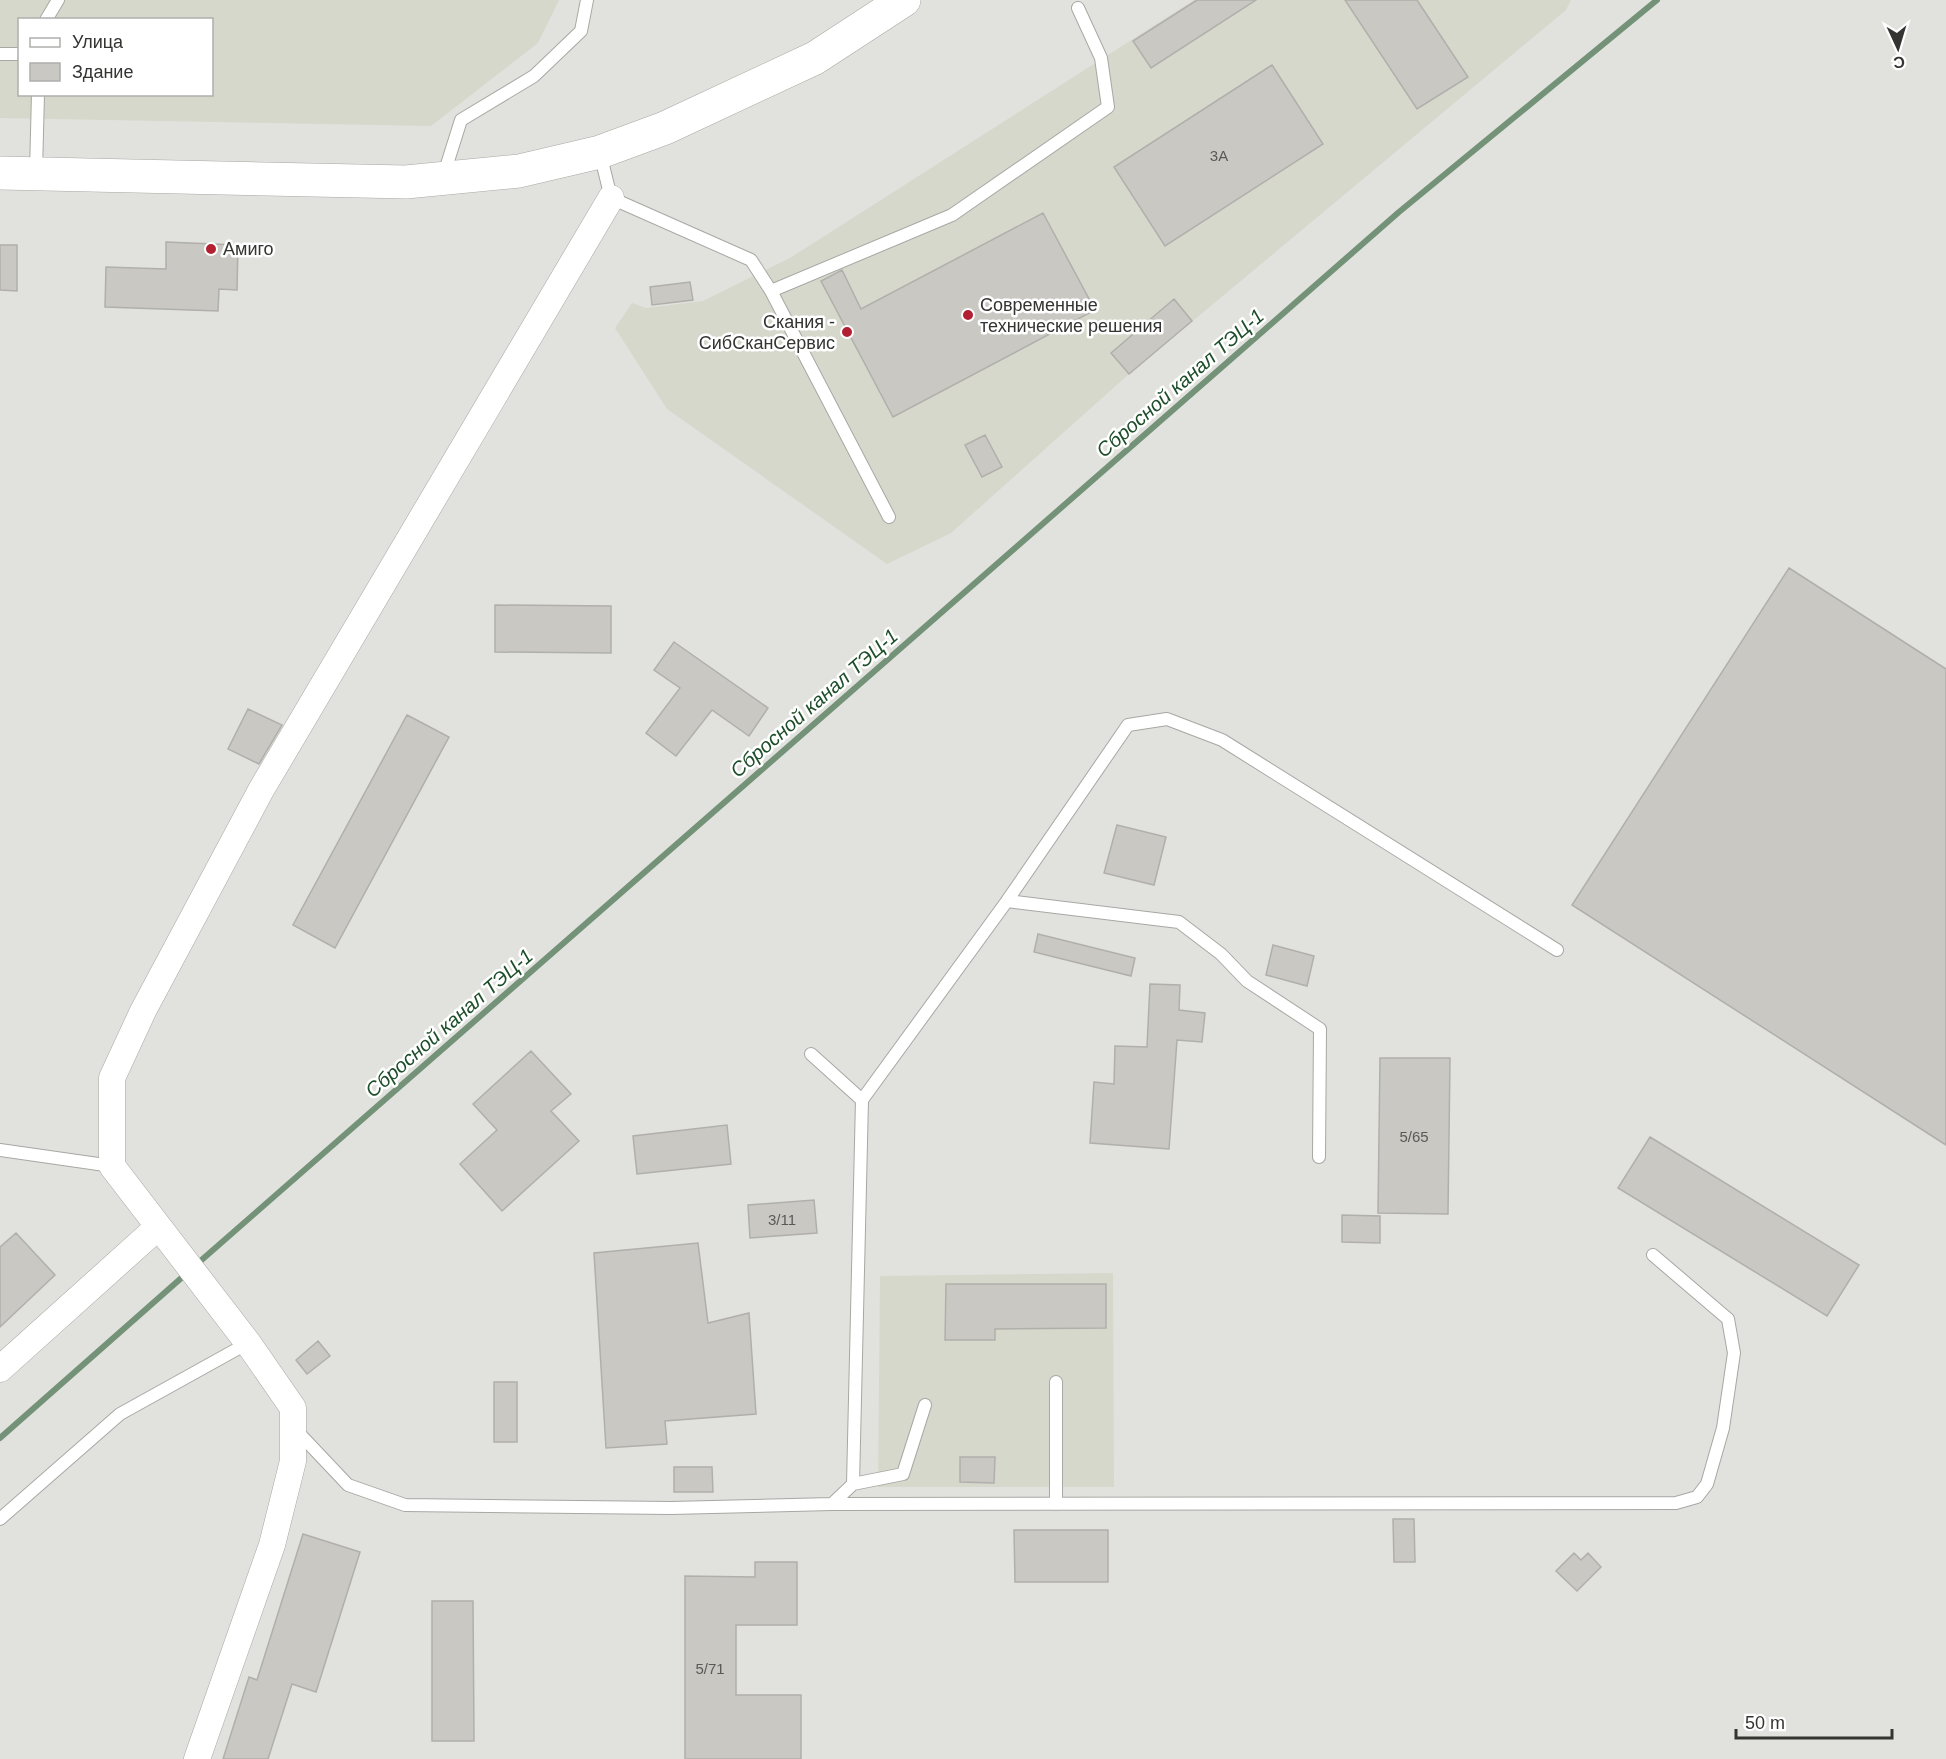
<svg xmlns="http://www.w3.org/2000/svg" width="1946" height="1759" viewBox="0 0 1946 1759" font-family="Helvetica,sans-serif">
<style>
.built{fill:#d6d8cc;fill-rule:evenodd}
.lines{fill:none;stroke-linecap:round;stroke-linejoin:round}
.stream{stroke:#749278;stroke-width:6}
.building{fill:#c9c8c3;stroke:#b1afab;stroke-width:1.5}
.service-casing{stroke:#a7a8a4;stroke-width:14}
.minor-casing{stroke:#a7a8a4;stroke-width:27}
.secondary-casing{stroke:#a7a8a4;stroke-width:34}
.service{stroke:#fff;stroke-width:12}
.minor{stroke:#fff;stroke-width:26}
.secondary{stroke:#fff;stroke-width:33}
.poi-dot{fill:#b22032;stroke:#fff;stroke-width:2}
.labels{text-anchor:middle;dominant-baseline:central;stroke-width:5;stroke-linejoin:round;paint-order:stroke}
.number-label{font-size:15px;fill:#595956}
.poi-label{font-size:18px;fill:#343432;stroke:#fff;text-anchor:start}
.water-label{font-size:20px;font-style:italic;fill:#1d4e29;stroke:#fff}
</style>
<rect width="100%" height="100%" fill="#e1e2dd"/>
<path class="built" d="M0 0H559L538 43 431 126 0 118ZM20 20H212V94H20Z
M1194 0H1571L1566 10 1129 374 951 533 887 564 667 409 615 328 632 303 646 308 703 301 790 258Z
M1113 1273 1114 1487H878L880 1276Z"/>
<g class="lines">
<path class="stream" d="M197 1264 1399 212 1657 0
M0 1438 187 1273"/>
</g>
<path class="building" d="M1197 0H1256L1151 68 1133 41Z
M1345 0H1417L1468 77 1417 109Z
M1272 65 1323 144 1165 246 1114 167Z
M1043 213 1095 310 893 417 821 281 842 270 861 309Z
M166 242 238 245 237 290 219 289 218 311 105 307 106 267 166 269Z
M0 245H17V291L0 290Z
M690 282 693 300 652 305 650 287Z
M1174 299 1192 321 1129 374 1111 353Z
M985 435 1002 467 982 477 965 445Z
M1789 568 1946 669V1145L1572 905Z
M495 605 611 606V653L495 652Z
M674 642 768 708 749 736 712 710 676 756 646 733 680 688 654 670Z
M248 709 282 725 259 764 228 749Z
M407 715 449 737 335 948 293 925Z
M1117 825 1166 837 1154 885 1104 873Z
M1038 934 1135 958 1131 976 1034 952Z
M1273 945 1314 956 1307 986 1266 975Z
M1150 984 1180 985 1179 1010 1205 1013 1202 1042 1177 1040 1169 1149 1090 1143 1094 1082 1114 1084 1115 1046 1147 1047Z
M531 1051 571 1094 551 1111 579 1141 502 1211 460 1164 497 1130 473 1104Z
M1380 1058H1450L1448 1214 1378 1213Z
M727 1125 731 1164 637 1174 633 1136Z
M1650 1137 1859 1265 1827 1316 1618 1188Z
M814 1200 817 1233 750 1238 748 1205Z
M1342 1215 1380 1216V1243L1342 1242Z
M16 1233 55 1275 0 1327V1247Z
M698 1243 708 1323 749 1313 756 1414 665 1421 667 1444 606 1448 594 1253Z
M946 1284H1106V1328L995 1329V1340H945Z
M318 1341 330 1356 307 1374 296 1360Z
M494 1382H517V1442H494Z
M960 1457H995L994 1483 960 1482Z
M674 1467H712L713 1492H674Z
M1393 1519H1414L1415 1562H1394Z
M1014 1530H1108V1582H1015Z
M303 1534 360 1552 316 1692 292 1684 268 1759H223L249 1677 257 1680Z
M1574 1553 1581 1560 1588 1553 1601 1567 1577 1591 1556 1571Z
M755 1562H797V1625H736V1695H801V1759H685V1576L755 1577Z
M432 1601H473L474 1741H432Z"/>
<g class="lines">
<defs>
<path id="service" d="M46 20 58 0
M0 54H20
M600 153 611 198 751 260 771 291 889 517
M36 171 38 94
M443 177 461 120 534 76 581 31 587 0
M771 291 952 215 1108 107 1101 58 1078 8
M1007 901 1179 922 1221 954 1247 981 1320 1029 1319 1157
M811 1054 862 1100
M0 1150 112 1166
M1056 1382V1504
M296 1430 348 1485 405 1505 671 1508 832 1504 1676 1503 1697 1497 1707 1484 1723 1428 1734 1353 1728 1319 1653 1255
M853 1484 903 1474 925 1405
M832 1504 853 1484 862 1100 1007 901 1128 725 1167 719 1222 740 1557 950
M0 1519 120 1414 248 1343"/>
<path id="minor" d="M0 1369 158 1227
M197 1759 272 1545 293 1461V1408L248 1343 112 1166V1078L143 1011 261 790 611 198"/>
<path id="secondary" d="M0 173 406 182 519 171 600 152 665 128 815 58 904 0"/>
</defs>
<use href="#service" class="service-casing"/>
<use href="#minor" class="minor-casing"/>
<use href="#secondary" class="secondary-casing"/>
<use href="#service" class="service"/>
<use href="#minor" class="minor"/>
<use href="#secondary" class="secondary"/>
</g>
<g class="poi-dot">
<circle cx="211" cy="249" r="6"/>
<circle cx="968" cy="315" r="6"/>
<circle cx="847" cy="332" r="6"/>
</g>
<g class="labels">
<g class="number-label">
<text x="1219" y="155">3А</text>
<text x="1414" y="1136">5/65</text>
<text x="782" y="1219">3/11</text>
<text x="710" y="1668">5/71</text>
</g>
<g class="poi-label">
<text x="223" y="249">Амиго</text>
<text x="980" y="305">Современные<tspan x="980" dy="21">технические решения</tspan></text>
<text x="835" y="322" text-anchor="end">Скания -<tspan x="835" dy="21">СибСканСервис</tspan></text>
</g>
<g class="water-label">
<text transform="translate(1180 383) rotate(-41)">Сбросной канал ТЭЦ-1</text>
<text transform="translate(814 703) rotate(-41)">Сбросной канал ТЭЦ-1</text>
<text transform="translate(449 1023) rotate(-41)">Сбросной канал ТЭЦ-1</text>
</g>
</g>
<rect x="18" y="18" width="195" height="78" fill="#ffffff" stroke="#aeaead" stroke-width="1.5"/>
<rect x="30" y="38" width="30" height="9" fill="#ffffff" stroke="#aeaead" stroke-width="1.5"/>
<text x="72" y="48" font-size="18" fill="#343432">Улица</text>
<rect x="30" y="63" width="30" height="18" fill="#c9c8c3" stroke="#aeaead" stroke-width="1.5"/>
<text x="72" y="78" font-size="18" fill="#343432">Здание</text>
<g transform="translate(1898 48) rotate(176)" stroke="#ffffff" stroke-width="4.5" paint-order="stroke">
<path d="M0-4.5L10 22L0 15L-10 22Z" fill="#343432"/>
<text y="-9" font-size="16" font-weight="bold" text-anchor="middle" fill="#343432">С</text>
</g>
<path d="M1736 1729v9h156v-9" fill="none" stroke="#343432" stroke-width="3"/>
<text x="1745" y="1729" font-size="18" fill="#343432" stroke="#ffffff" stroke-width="4.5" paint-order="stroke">50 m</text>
</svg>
